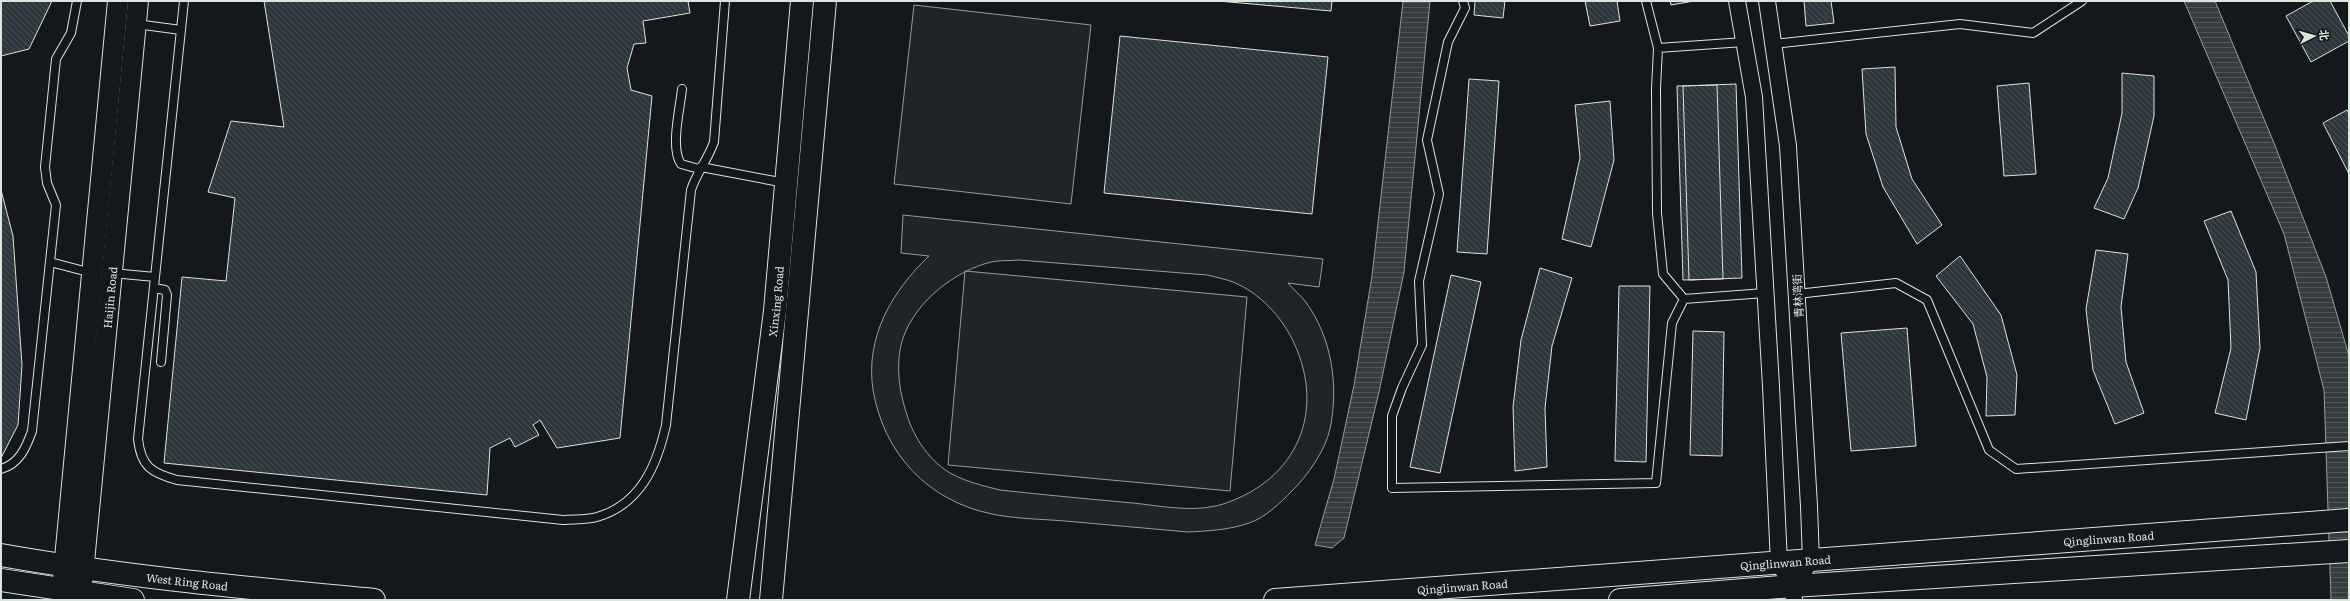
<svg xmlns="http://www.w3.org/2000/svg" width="2350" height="601" viewBox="0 0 2350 601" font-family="Literata,'Noto Sans SC',serif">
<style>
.pitch{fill:#202428;stroke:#939e99;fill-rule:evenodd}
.water{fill:url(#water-rules);stroke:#939e99}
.building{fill:url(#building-back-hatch);stroke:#d8e6dc}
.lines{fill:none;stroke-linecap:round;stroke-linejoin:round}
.service-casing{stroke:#d8e6dc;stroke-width:10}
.minor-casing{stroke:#d8e6dc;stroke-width:18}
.tertiary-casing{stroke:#d8e6dc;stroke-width:22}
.primary-casing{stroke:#d8e6dc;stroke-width:24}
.service{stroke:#14181c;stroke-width:8}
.minor{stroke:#14181c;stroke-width:16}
.tertiary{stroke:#14181c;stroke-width:20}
.primary{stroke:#14181c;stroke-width:22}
.labels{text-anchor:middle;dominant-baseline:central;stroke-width:3;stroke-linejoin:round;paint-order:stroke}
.street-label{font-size:11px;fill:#d8e6dc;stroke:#14181c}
</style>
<defs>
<pattern id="water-rules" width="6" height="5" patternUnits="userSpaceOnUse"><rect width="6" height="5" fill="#363b3e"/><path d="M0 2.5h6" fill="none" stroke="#525759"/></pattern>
<pattern id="building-back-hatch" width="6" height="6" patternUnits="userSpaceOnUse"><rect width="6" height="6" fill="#2c363c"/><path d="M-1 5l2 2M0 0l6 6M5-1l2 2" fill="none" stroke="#4a5358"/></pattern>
</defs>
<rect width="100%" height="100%" fill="#14181c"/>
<path class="pitch" d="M914 5 1091 25 1071 204 894 184Z
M903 215 1323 259 1319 287 1288 283C1293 289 1300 295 1305 301 1332 337 1339 386 1330 429 1325 451 1308 475 1292 491 1280 503 1265 518 1249 523 1229 530 1208 531 1188 532 1147 528 1106 525 1065 521 1041 519 1016 519 992 514 928 501 884 454 873 390 865 337 892 291 929 256L901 253ZM1019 260 1207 275C1215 277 1225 279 1233 282 1260 293 1282 317 1294 343 1326 412 1297 480 1223 504 1195 513 1161 506 1133 503 1089 499 1045 495 1000 490 984 486 967 482 952 474 930 462 914 438 907 415 899 391 895 363 903 338 916 301 955 271 991 262 1000 260 1010 261 1019 260Z
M965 271 1247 297 1230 491 948 465Z"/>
<path class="water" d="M1403 1H1430L1404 272 1379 392 1344 538 1332 548 1315 545 1334 479 1354 385 1372 276Z
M2184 1H2215L2274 143 2326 277 2349 356V600H2331L2324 390 2284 234Z"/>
<path class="building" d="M1 1H52L29 49 1 56Z
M264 1H688L690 13 643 21 646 43 634 44 627 68 631 90 652 96 620 438 557 448 540 420 533 425 539 435 515 447 510 438 490 448 487 495 164 463 182 277 226 281 235 198 208 192 231 121 284 127Z
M1218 1H1332L1331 11Z
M1475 1H1505L1503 18 1474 15Z
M1585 1H1617L1620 21 1590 26Z
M1670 1H1694L1671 5Z
M1804 1H1831L1834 23 1806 26Z
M2313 1H2330L2349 36V41L2311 62 2286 16Z
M1120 36 1328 57 1312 214 1104 193Z
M1895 67 1896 127 1912 179 1942 225 1917 244 1883 187 1866 134 1862 69Z
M2122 73 2154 76V116L2138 188 2124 219 2094 208 2108 178 2122 113Z
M1469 79 1499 81 1487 254 1457 252Z
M2029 83 2036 174 2004 176 1997 86Z
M1736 84 1742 278 1689 280 1683 86Z
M1717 85 1723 279 1683 280 1677 86Z
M1610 101 1614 160 1591 247 1562 239 1580 158 1575 105Z
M2347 110 2349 114V174L2323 123Z
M1 190 13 236 22 365 18 425 1 458Z
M2231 211 2256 272 2260 348 2246 420 2215 413 2231 348 2228 280 2204 221Z
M2096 250 2128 254 2121 307 2126 362 2144 413 2115 424 2093 370 2086 309Z
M1960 256 2001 315 2017 375 2015 415 1986 416 1987 377 1973 324 1936 276Z
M1540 268 1572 278 1552 346 1545 408 1547 467 1515 471 1513 407 1521 340Z
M1451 275 1481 282 1440 473 1410 467Z
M1619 286H1650L1646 462 1615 461Z
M1907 328 1916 446 1851 451 1841 333Z
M1693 331 1724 332 1722 456 1690 455Z"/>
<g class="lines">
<defs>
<path id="service" d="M184 1 138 439C141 467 152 473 177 480L563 520C574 519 587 520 597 517 641 504 657 465 666 425L691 190C697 172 708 159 714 142L725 1
M1463 1 1465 8 1448 42 1427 140 1439 194 1419 281 1422 345 1402 388 1392 416V488L1656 483 1672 323 1684 299 1765 293
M1646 1 1658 48 1744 42
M136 24 181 30
M1773 44 1960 24 2033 33 2082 1
M1658 48 1656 89 1657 213 1663 274 1684 299
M682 89C680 109 670 148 681 164L699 169
M701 167 785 183
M50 262 92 273
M112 273 155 277
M154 288 165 290 167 295 161 362
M1797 294 1896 283 1927 300 1989 450 2016 469 2349 446
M1 469C19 464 26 448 32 431L56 205 47 183 45 167 56 59 71 33 77 1"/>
<path id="minor" d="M1737 1 1754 97 1771 386 1779 564 1793 586 1794 600
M1767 1 1788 146 1809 506 1811 561 1793 586"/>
<g id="tertiary">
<path d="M62 590 118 1"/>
<path id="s1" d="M81 593 138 1"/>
</g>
<g id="primary">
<path id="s2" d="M1 555C125 577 250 588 374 600"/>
<path d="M1 580 133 600"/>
<path id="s3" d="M738 600 775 311 802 1"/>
<path d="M771 600 825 1"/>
<path id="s4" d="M1275 600 2349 520"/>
<path d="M1620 600 1793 586 2349 551"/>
</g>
</defs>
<use href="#service" class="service-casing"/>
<use href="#minor" class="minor-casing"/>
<use href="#tertiary" class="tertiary-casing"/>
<use href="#primary" class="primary-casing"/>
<use href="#service" class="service"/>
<use href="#minor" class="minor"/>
<use href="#tertiary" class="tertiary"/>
<use href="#primary" class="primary"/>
</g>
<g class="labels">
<g class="street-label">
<text transform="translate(1797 296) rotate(-93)">青林湾街</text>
<text stroke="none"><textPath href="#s1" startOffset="297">Haijin Road</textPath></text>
<text stroke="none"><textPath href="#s3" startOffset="301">Xinxing Road</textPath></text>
<text stroke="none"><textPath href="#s4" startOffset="836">Qinglinwan Road</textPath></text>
<text stroke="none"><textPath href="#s4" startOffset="512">Qinglinwan Road</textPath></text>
<text stroke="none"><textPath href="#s2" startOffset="188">West Ring Road</textPath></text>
<text stroke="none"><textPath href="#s4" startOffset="188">Qinglinwan Road</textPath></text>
</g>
</g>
<rect width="2350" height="601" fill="none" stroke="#d8e6dc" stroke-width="4"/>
<g transform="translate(2314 36) rotate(84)" stroke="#14181c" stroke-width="3" paint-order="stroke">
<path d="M0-3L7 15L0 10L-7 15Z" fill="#d8e6dc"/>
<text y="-6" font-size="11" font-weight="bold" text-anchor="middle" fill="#d8e6dc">北</text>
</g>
</svg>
